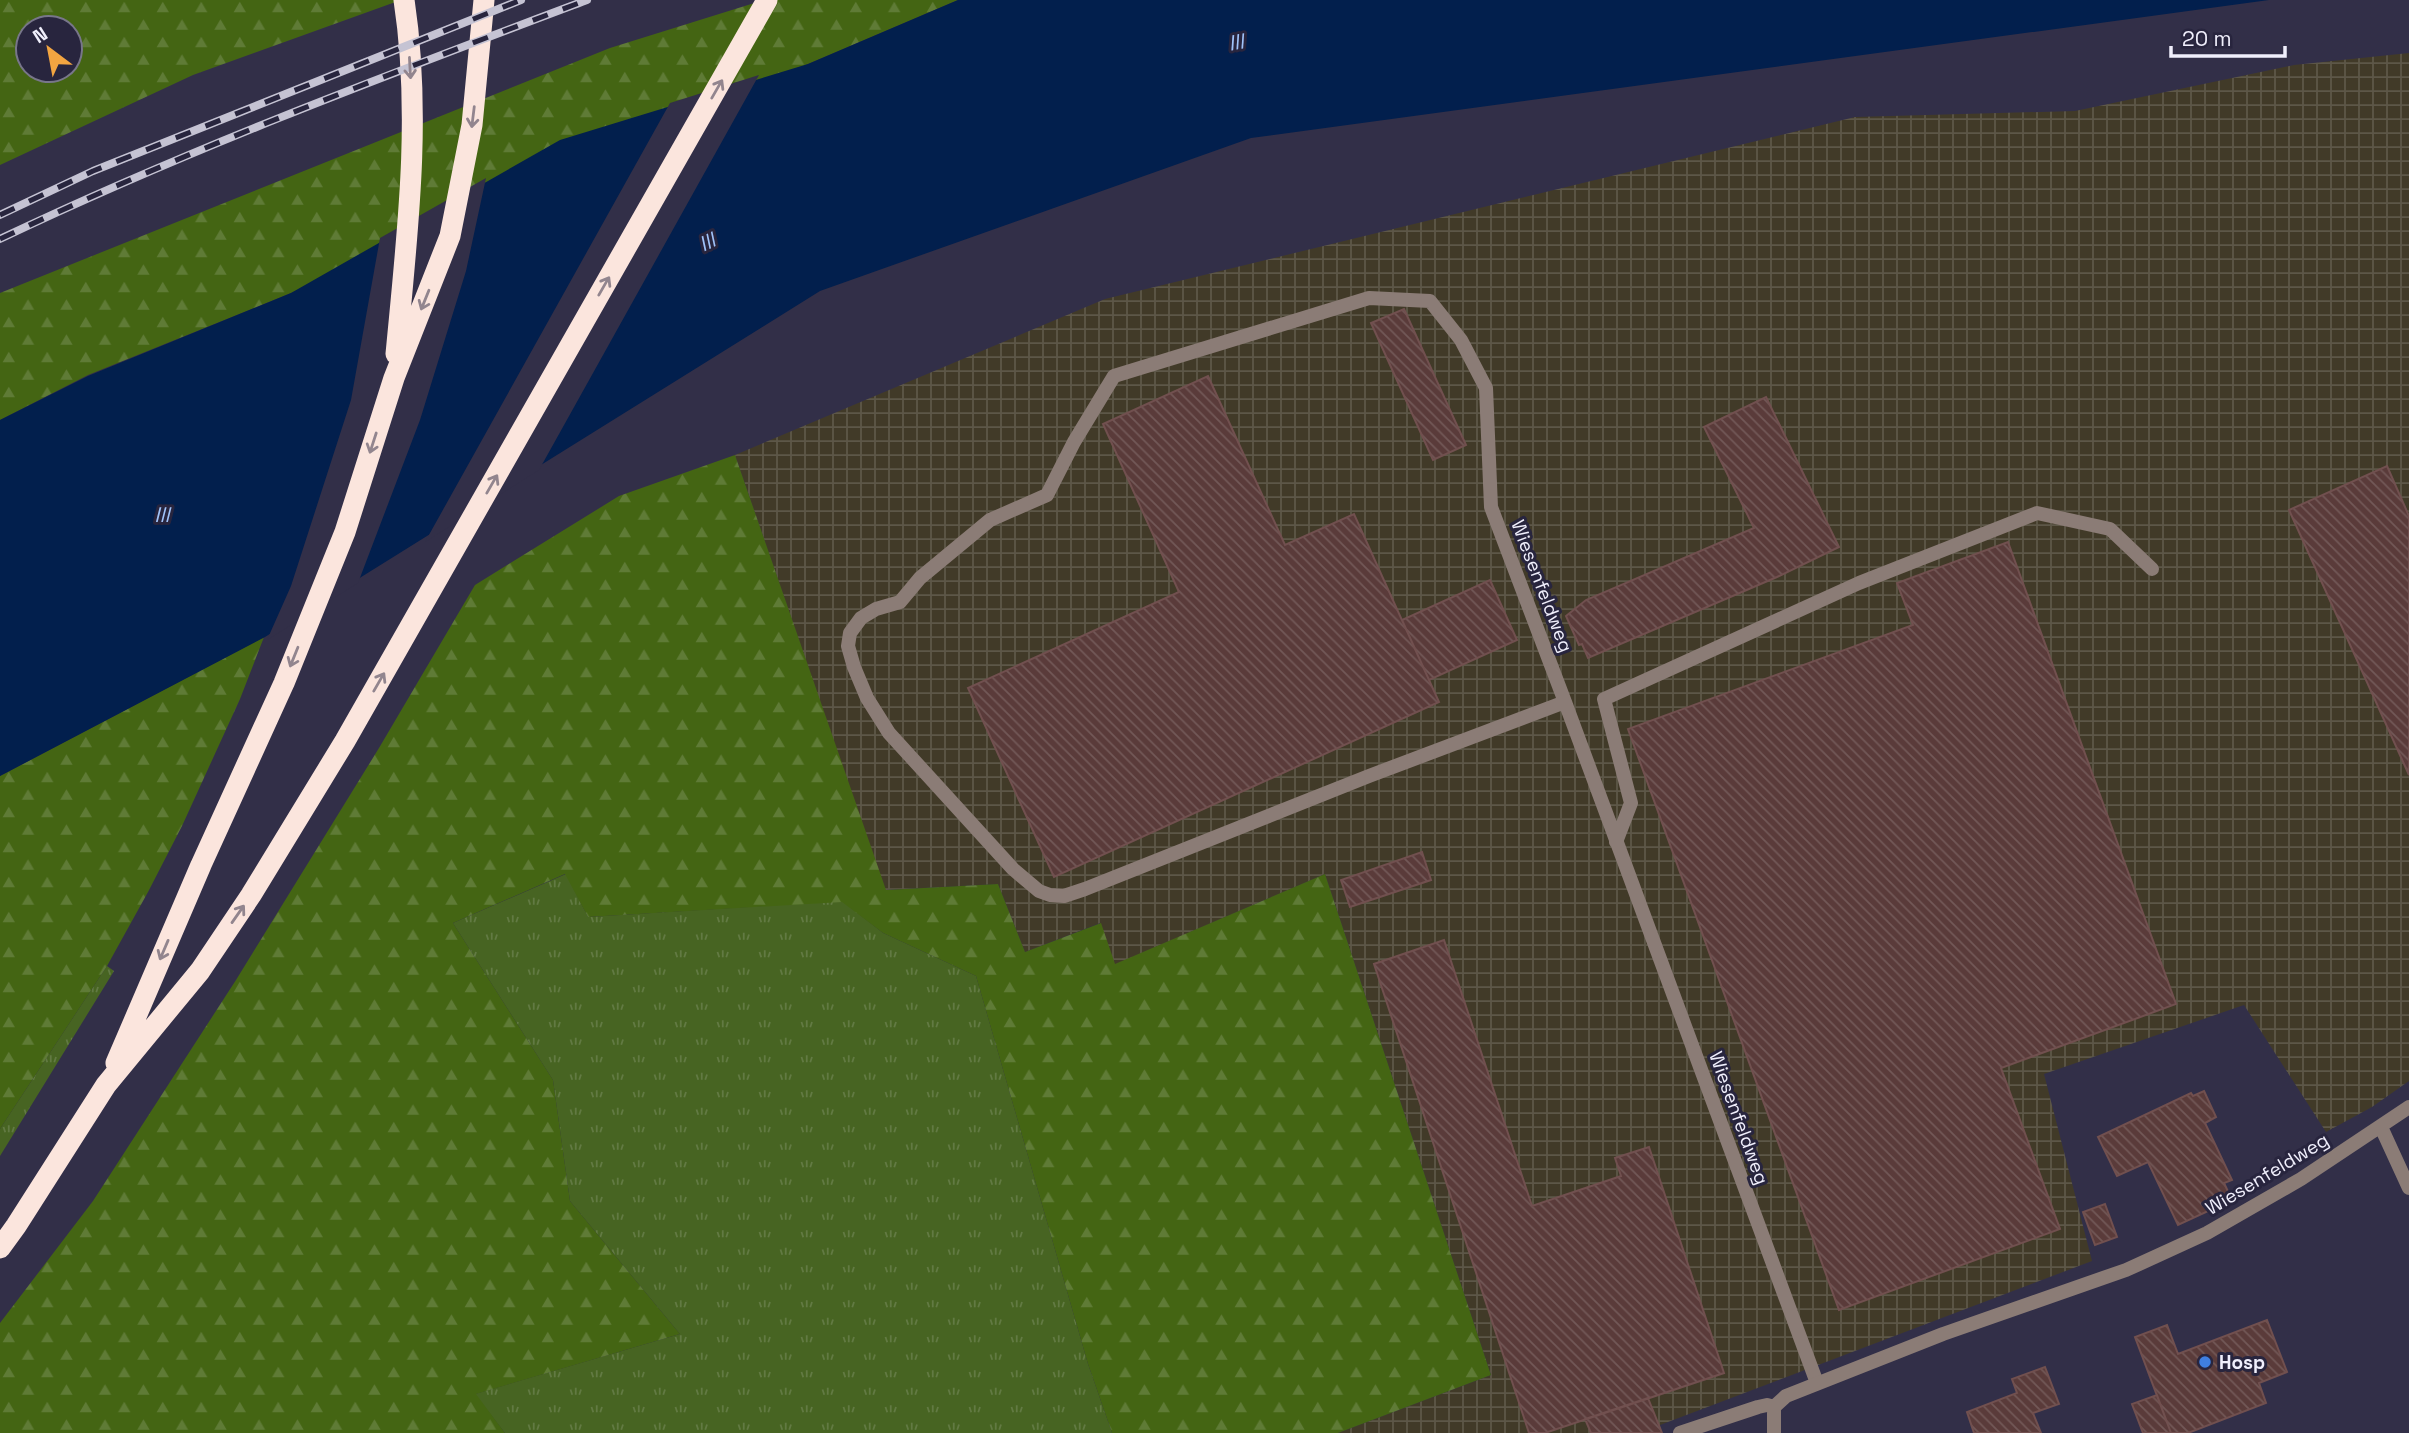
<svg xmlns="http://www.w3.org/2000/svg" width="2409" height="1433" viewBox="0 0 2409 1433" font-family="'Space Grotesk',sans-serif">
<style>
.industrial{fill:url(#industrial-grid)}
.grass{fill:url(#grass-tufts)}
.forest{fill:url(#forest-firs);fill-rule:evenodd}
.water{fill:#021f4d}
.pier{fill:#322f48}
.building{fill:url(#building-back-hatch);stroke:#71504f;stroke-width:2}
.lines{fill:none;stroke-linecap:round;stroke-linejoin:round}
.lane{stroke:#8b7c76;stroke-width:14}
.street{stroke:#8b7c76;stroke-width:14}
.highway{stroke:#fbe5dd;stroke-width:21}
.rail-casing{stroke:#c5c3d3;stroke-width:8}
.rail{stroke:#28253e;stroke-width:5;stroke-dasharray:16;stroke-linecap:butt}
.oneway{stroke:#92858e}
.shop-dot{fill:#3f7fe0;stroke:#28253e;stroke-width:2.5}
.labels{text-anchor:middle;dominant-baseline:central;stroke-width:6;stroke-linejoin:round;paint-order:stroke}
.street-label{font-size:19px;fill:#f0effc;stroke:#28253e}
.poi-label{font-size:19px;font-weight:bold;fill:#f0effc;stroke:#28253e;text-anchor:start}
.water-label{font-size:21px;font-style:italic;fill:#a0c3fa;stroke:#28253e}
</style>
<defs>
<pattern id="industrial-grid" width="8" height="8" patternUnits="userSpaceOnUse" patternTransform="scale(1.75)"><rect width="8" height="8" fill="#413a28"/><path d="M0 4h8M4 0v8" fill="none" stroke="#5d5748"/></pattern>
<pattern id="grass-tufts" width="24" height="20" patternUnits="userSpaceOnUse" patternTransform="scale(1.75)"><rect width="24" height="20" fill="#476422"/><path d="M3 7l-1-3M5 7V3M7 7l1-3M15 17l-1-3M17 17v-4M19 17l1-3" fill="none" stroke="#627a43"/></pattern>
<pattern id="forest-firs" width="22" height="20" patternUnits="userSpaceOnUse" patternTransform="scale(1.75)"><rect width="22" height="20" fill="#446513"/><path d="M5 1l3.5 6h-7zM16 11l3.5 6h-7z" fill="#5f7b36"/></pattern>
<pattern id="building-back-hatch" width="6" height="6" patternUnits="userSpaceOnUse" patternTransform="scale(1.75)"><rect width="6" height="6" fill="#5a3b3a"/><path d="M-1 5l2 2M0 0l6 6M5-1l2 2" fill="none" stroke="#725857"/></pattern>
</defs>
<rect width="100%" height="100%" fill="#322f48"/>
<path class="industrial" d="M2409 53V1081L2372 1107 2326 1132 2244 1005 2044 1074 2092 1261 1639 1433H1338L1491 1375 1325 874 1114 965 1100 923 1025 952 998 884 885 890 735 455 1105 299 1855 117 2075 111 2294 65Z"/>
<path class="grass" d="M566 874 588 917 842 901 883 933 976 976 1088 1364 1112 1433H505L475 1394 680 1334 570 1201 553 1080 453 923Z
M107 966 114 971 0 1156V1129Z"/>
<path class="forest" d="M0 0H401L193 75 0 165ZM28 28H70V70H28Z
M764 0H958L808 64 291 293 88 375 0 420V293L610 48Z
M735 455 886 890 998 884 1025 952 1101 923 1115 964 1325 874 1491 1375 1338 1433H1112L1088 1364 976 976 883 933 842 902 588 917 565 874 453 923 553 1080 570 1201 680 1334 476 1394 505 1433H0V1323L93 1201 236 980 379 748 475 585 619 496Z
M264 637 240 699 182 826 148 892 107 966 0 1129V776Z"/>
<path class="water" d="M958 0H2269L1251 138 820 291 265 637 0 776V420L88 376 291 293 560 140 808 64Z"/>
<path class="pier" d="M759 75 539 470 425 542 670 103Z
M486 178 466 271 420 420 358 583 267 640 291 586 351 400 380 238Z"/>
<path class="building" d="M1404 309 1466 445 1433 460 1371 323Z
M1208 376 1285 545 1354 514 1439 702 1054 877 968 688 1179 592 1103 424Z
M1766 397 1839 547 1777 577 1588 658 1582 644 1579 645 1566 616 1586 600 1754 528 1704 427Z
M2387 466 2409 516V775L2289 510Z
M2008 542 2176 1004 2001 1068 2060 1229 1839 1310 1628 729 1913 625 1897 583Z
M1490 580 1517 640 1429 680 1402 620Z
M1422 852 1431 880 1350 907 1341 880Z
M1444 940 1532 1206 1621 1176 1615 1158 1649 1147 1724 1373 1545 1433H1529L1374 964Z
M2204 1091 2216 1117 2205 1123 2232 1180 2224 1183 2232 1200 2178 1225 2148 1162 2117 1176 2098 1137 2191 1093 2193 1096Z
M2105 1204 2117 1237 2095 1245 2083 1212Z
M2267 1320 2287 1372 2259 1383 2266 1403 2188 1433H2171L2135 1337 2167 1325 2178 1354Z
M2045 1367 2059 1404 2033 1413 2041 1433H1974L1967 1412 2017 1393 2012 1379Z
M2157 1395 2171 1433H2143L2132 1404Z
M1648 1398 1662 1433H1591L1585 1419Z"/>
<g class="lines">
<path class="lane" d="M1565 702 1369 776 1085 889 1064 896 1050 895 1039 891 1013 869 889 733 867 698 854 667 848 646 850 633 861 618 876 609 900 602 920 578 990 520 1047 495 1074 442 1114 376 1369 298 1430 301 1461 340 1486 388 1491 507 1565 702 1817 1383
M1616 842 1631 803 1604 699 1859 583 2037 513 2110 529 2152 569"/>
<path class="street" d="M2381 1127 2409 1188
M1680 1433 1758 1407 1767 1405 1774 1407
M1774 1433V1407L1786 1396 1943 1334 2126 1270 2207 1233 2301 1179 2409 1107"/>
<path class="highway" d="M396 354C407 237 422 117 404 0
M116 1063 201 865 284 683 345 532 394 378 450 236 472 125 484 0
M0 1248 16 1226 106 1085 200 971 251 895 345 741 767 0"/>
<defs>
<path id="rail" d="M0 215 93 171 521 0
M0 239C191 148 390 74 587 0"/>
</defs>
<use href="#rail" class="rail-casing"/>
<use href="#rail" class="rail"/>
</g>
<defs><path id="oneway-shaft" d="M-6 0H5M1.5-3L5.5 0L1.5 3" fill="none" stroke-width="1.6" stroke-linecap="round" stroke-linejoin="round" transform="scale(1.75)"/></defs>
<g class="oneway">
<use href="#oneway-shaft" transform="translate(410 68) rotate(87)"/>
<use href="#oneway-shaft" transform="translate(717 89) rotate(-60)"/>
<use href="#oneway-shaft" transform="translate(473 117) rotate(97)"/>
<use href="#oneway-shaft" transform="translate(604 286) rotate(-60)"/>
<use href="#oneway-shaft" transform="translate(425 300) rotate(112)"/>
<use href="#oneway-shaft" transform="translate(373 443) rotate(108)"/>
<use href="#oneway-shaft" transform="translate(492 484) rotate(-60)"/>
<use href="#oneway-shaft" transform="translate(294 657) rotate(112)"/>
<use href="#oneway-shaft" transform="translate(379 682) rotate(-60)"/>
<use href="#oneway-shaft" transform="translate(238 914) rotate(-55)"/>
<use href="#oneway-shaft" transform="translate(164 950) rotate(113)"/>
</g>
<circle class="shop-dot" cx="2205" cy="1362" r="7"/>
<g class="labels">
<g class="street-label">
<text transform="translate(1542 586) rotate(69)">Wiesenfeldweg</text>
<text transform="translate(1739 1118) rotate(70)">Wiesenfeldweg</text>
<text transform="translate(2267 1174) rotate(-31)">Wiesenfeldweg</text>
</g>
<g class="poi-label">
<text x="2219" y="1362">Hosp</text>
</g>
<g class="water-label">
<text transform="translate(1236 42) rotate(-10)">Ill</text>
<text transform="translate(707 242) rotate(-26)">Ill</text>
<text x="162" y="514">Ill</text>
</g>
</g>
<g transform="translate(49 49) rotate(328)"><circle r="33" fill="#28253e" stroke="#78768a" stroke-width="2"/>
<path d="M0-5L12 26L0 18L-12 26Z" fill="#f2a541"/>
<text y="-10" font-size="19" font-weight="bold" text-anchor="middle" fill="#f0effc">N</text>
</g>
<path d="M2171 46v10h114v-10" fill="none" stroke="#f0effc" stroke-width="3.5"/>
<text x="2182" y="46" font-size="21" fill="#f0effc" stroke="#28253e" stroke-width="5" paint-order="stroke">20 m</text>
</svg>
